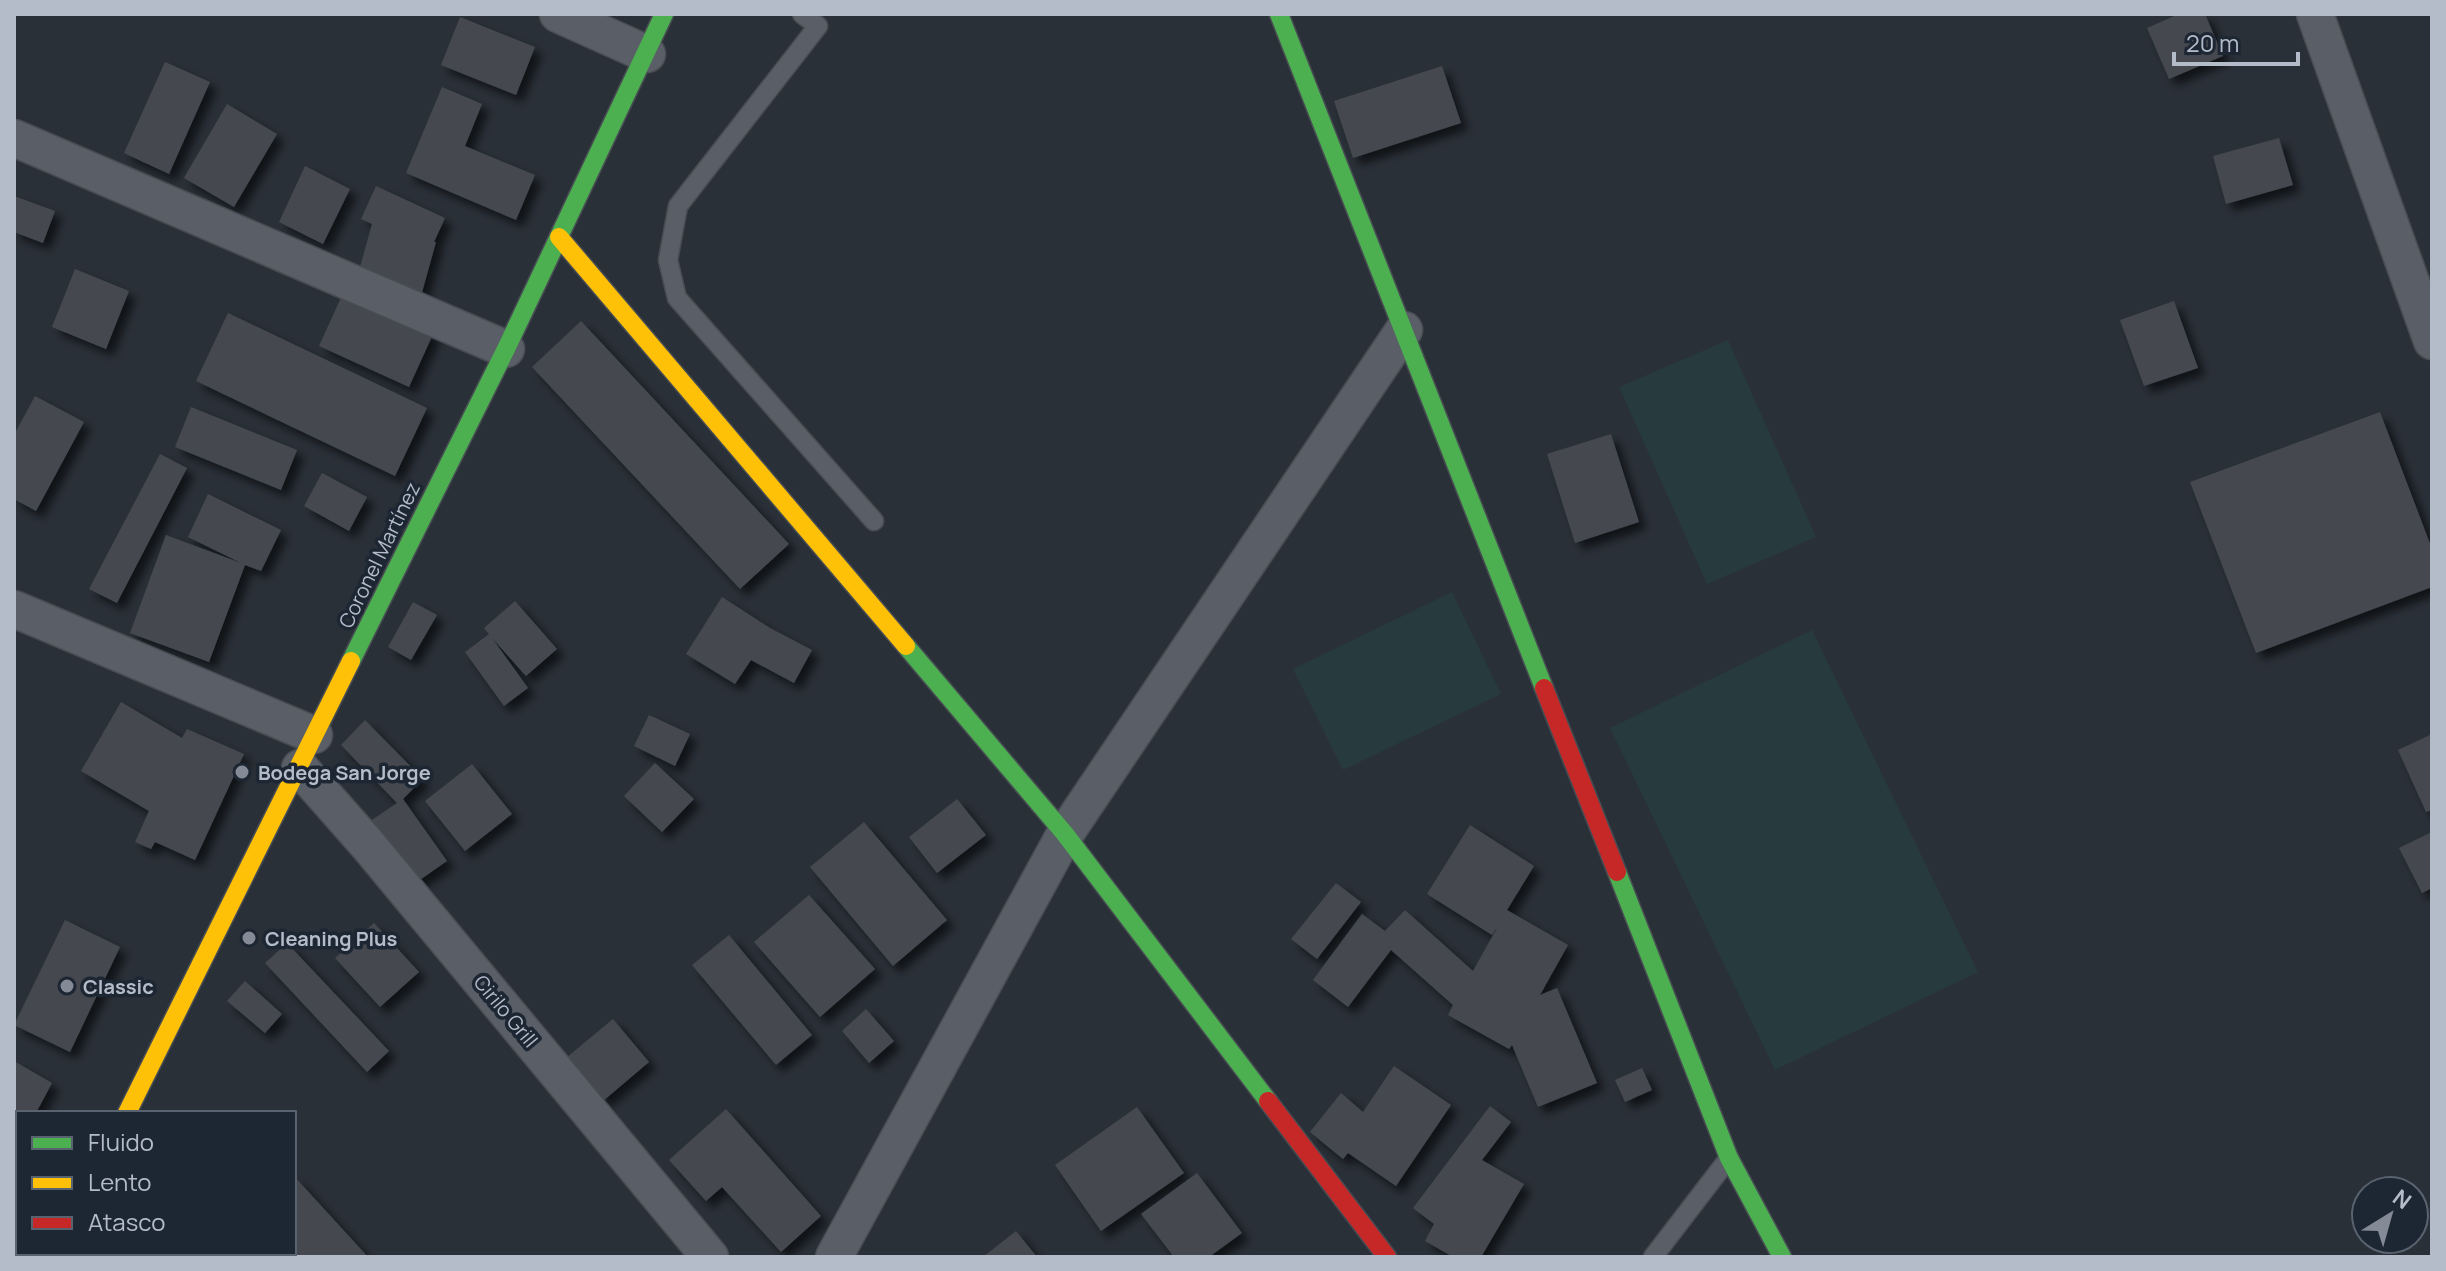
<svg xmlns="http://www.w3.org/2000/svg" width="2446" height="1271" viewBox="0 0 2446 1271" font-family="Manrope,sans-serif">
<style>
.garden{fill:#273a3e}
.building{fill:#444950;filter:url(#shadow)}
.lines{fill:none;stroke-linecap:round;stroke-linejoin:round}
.lane-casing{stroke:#484c53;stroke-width:21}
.street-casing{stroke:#484c53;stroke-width:39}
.fast-casing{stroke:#484c53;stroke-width:21}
.slow-casing{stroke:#484c53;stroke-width:21}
.jam-casing{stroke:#484c53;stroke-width:21}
.lane{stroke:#5a5e66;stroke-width:18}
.street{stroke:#5a5e66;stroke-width:36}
.fast{stroke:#4caf50;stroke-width:18}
.slow{stroke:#ffc107;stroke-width:18}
.jam{stroke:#c62828;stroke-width:18}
.poi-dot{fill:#848b96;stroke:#1d2633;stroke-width:3}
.labels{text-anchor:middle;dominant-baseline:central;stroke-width:7;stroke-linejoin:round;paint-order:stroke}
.street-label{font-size:20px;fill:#b4bcc9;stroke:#1d2633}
.poi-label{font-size:20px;font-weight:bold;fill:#b4bcc9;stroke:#1d2633;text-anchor:start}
</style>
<defs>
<filter id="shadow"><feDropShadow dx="7" dy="7" stdDeviation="4" flood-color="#0009"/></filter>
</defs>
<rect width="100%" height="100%" fill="#2a3038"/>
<path class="garden" d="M1728 340 1816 537 1707 584 1619 387Z
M1452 592 1501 694 1343 770 1293 669Z
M1812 630 1978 972 1775 1070 1610 728Z"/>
<path class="building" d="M2179 14H2205L2223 56 2169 79 2147 28Z
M460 17 535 47 516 95 441 65Z
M165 62 210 82 169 174 124 153Z
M1442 66 1461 123 1353 158 1334 101Z
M442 87 482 104 465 146 535 175 516 220 406 173Z
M227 104 277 134 234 207 184 178Z
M2279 138 2293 185 2226 204 2213 156Z
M305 166 350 189 323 244 279 222Z
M376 186 445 218 434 242H436L421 296 357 278 372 224 361 219Z
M14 196 55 211 43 243 14 232Z
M75 269 129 291 106 349 52 327Z
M344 291 434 332 409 387 319 346Z
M2174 301 2198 368 2144 386 2120 320Z
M228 313 427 408 395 476 196 381Z
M581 321 789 544 740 589 532 367Z
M35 396 84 422 36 511 14 499V435Z
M191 407 297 450 281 490 175 447Z
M2380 412 2432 549V587L2256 653 2190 482Z
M1611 434 1639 522 1575 543 1547 454Z
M160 454 187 468 117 603 89 589Z
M322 473 367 497 349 531 304 506Z
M208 494 281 530 261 571 245 565 209 662 130 633 166 535 241 563 188 537Z
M722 597 770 628 812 650 794 683 751 660 735 684 686 654Z
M515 601 557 649 526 676 492 638 528 688 504 706 465 652 489 634 484 628Z
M413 602 437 615 411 660 388 647Z
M121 702 182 738 187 729 244 754 195 860 155 842 151 849 135 842 149 811 81 771Z
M649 715 690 734 675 766 634 746Z
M365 720 423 779 403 799 447 861 404 891 360 828 397 803 341 745Z
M2432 734V810L2426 812 2398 750Z
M655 763 694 799 662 832 624 796Z
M472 764 512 814 465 851 425 801Z
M957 799 986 835 937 873 909 837Z
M864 822 947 920 893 966 810 867Z
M1470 825 1534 866 1507 910 1568 945 1540 995 1557 988 1597 1083 1538 1107 1512 1045 1509 1049 1448 1015 1453 1005 1391 950 1348 1007 1313 980 1362 914 1385 931 1405 910 1473 971 1498 926 1492 935 1427 894Z
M2432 832V888L2422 893 2399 848Z
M1336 883 1361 902 1317 959 1291 939Z
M809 895 875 969 820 1017 754 942Z
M65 920 120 947 70 1052 14 1025Z
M374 923 419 972 380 1007 335 958Z
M729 935 812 1035 776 1065 692 965Z
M287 943 389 1051 367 1072 265 963Z
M245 981 282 1014 265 1033 227 1001Z
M866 1009 894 1041 869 1063 842 1031Z
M613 1019 649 1062 603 1101 566 1058Z
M14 1061 52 1083 36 1113H18V1185L14 1193Z
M1394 1066 1451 1105 1396 1186 1348 1153 1343 1159 1310 1132 1341 1093 1363 1112Z
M1642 1068 1652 1090 1625 1102 1615 1080Z
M1490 1106 1511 1122 1482 1160 1524 1184 1481 1257H1453L1425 1241 1434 1224 1413 1208Z
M1137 1107 1184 1173 1101 1231 1055 1165Z
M726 1109 821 1216 781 1252 722 1187 706 1201 669 1160Z
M1197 1173 1242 1233 1209 1257H1174L1141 1214Z
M294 1176 368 1257H259L256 1253H294Z
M1016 1231 1037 1257H983Z
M156 1253H215L218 1257H160Z"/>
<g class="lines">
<defs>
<path id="lane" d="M802 14 818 26 678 206 668 260 677 298 874 521
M1653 1257 1729 1158"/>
<path id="street" d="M558 14 647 54
M2315 14 2432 341
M14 138 506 349
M14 609 314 735
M300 768 368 845 710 1257
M834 1257 1065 834 1404 330"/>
<path id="fast" d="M1279 14 1544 688
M906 646 1065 834 1268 1101
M351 661 506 349 664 14
M1617 872 1729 1158 1782 1257
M60 1257 62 1253"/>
<path id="slow" d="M559 237 906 646
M127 1113 351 661"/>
<path id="jam" d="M1544 688 1617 872
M1268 1101 1387 1257"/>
</defs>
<use href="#lane" class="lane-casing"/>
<use href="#street" class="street-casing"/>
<use href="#fast" class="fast-casing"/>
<use href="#slow" class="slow-casing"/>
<use href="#jam" class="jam-casing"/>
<use href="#lane" class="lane"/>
<use href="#street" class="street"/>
<use href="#fast" class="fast"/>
<use href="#slow" class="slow"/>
<use href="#jam" class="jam"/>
</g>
<g class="poi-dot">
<circle cx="242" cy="772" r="8"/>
<circle cx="249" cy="938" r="8"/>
<circle cx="67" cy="986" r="8"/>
</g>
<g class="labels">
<g class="street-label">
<text transform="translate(379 555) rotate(-64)">Coronel Martínez</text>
<text transform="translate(506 1011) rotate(50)">Cirilo Grill</text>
</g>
<g class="poi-label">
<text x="258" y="772">Bodega San Jorge</text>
<text x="265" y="938">Cleaning Plus</text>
<text x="83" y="986">Classic</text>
</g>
</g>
<rect width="2446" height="1271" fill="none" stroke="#b4bcc9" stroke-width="32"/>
<rect x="16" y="1111" width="280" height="144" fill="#1d2633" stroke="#59626f" stroke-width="2"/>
<rect x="32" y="1137" width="40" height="12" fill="#4caf50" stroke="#59626f" stroke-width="2"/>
<text x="88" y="1151" font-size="24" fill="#b4bcc9">Fluido</text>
<rect x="32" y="1177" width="40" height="12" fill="#ffc107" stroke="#59626f" stroke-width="2"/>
<text x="88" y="1191" font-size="24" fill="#b4bcc9">Lento</text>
<rect x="32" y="1217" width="40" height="12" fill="#c62828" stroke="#59626f" stroke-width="2"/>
<text x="88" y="1231" font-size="24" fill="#b4bcc9">Atasco</text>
<g transform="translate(2390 1215) rotate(37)"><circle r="38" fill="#1d2633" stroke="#59626f" stroke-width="2"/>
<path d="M0-6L14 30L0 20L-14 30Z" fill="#848b96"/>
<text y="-12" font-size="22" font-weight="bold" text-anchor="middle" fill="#b4bcc9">N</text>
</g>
<path d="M2174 52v12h124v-12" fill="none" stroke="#b4bcc9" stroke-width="4"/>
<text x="2186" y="52" font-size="24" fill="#b4bcc9" stroke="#1d2633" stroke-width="6" paint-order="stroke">20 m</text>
</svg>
